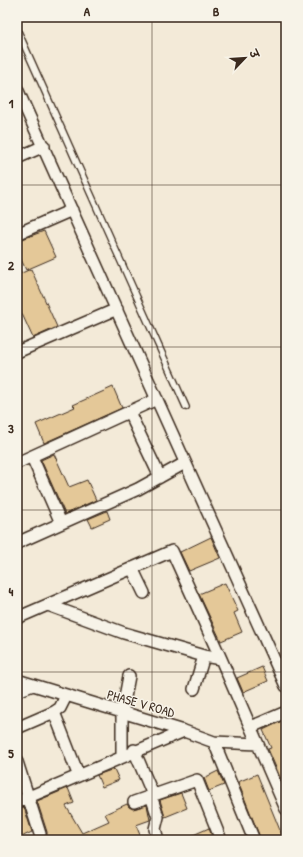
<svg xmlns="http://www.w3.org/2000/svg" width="303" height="857" viewBox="0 0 303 857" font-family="'Patrick Hand','Playpen Sans Deva',sans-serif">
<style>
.building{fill:#e4c898;stroke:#3b2a1e}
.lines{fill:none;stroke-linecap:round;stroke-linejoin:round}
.lane-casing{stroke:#3b2a1e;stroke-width:8}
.street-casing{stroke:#3b2a1e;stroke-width:14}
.lane{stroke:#f7f3e8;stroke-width:5.5}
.street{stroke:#f7f3e8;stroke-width:11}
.grid{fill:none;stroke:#3b2a1e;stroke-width:1;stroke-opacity:0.55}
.labels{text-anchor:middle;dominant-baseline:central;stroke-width:3;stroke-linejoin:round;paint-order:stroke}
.street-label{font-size:13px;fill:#3b2a1e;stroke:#f7f3e8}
.neatline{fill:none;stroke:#3b2a1e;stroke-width:1.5}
.grid-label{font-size:13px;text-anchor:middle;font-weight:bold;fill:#3b2a1e}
</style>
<rect width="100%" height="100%" fill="#f3ead8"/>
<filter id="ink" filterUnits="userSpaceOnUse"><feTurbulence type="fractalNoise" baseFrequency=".025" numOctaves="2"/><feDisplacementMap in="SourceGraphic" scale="8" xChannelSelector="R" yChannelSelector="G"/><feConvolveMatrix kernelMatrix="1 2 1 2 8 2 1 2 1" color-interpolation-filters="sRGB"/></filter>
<g filter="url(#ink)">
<path class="building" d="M44 231 56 257 26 270 17 251V241Z
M31 269 57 327 33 338 17 303V275Z
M113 387 122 408 44 443 36 424 75 407 73 405Z
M54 454 69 487 87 480 96 500 65 514 41 460Z
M107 511 110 519 92 527 88 519Z
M211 537 220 558 189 571 180 552Z
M225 583 238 611 234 613 242 632 221 641 199 594Z
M262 667 268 681 243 692 237 678Z
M284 720 286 724V791L268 749 271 748 263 730Z
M114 769 119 780 102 787 97 775Z
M218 771 224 785 209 791 204 778Z
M257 774 284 840H261L238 782Z
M68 788 74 803 66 806 82 833 109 821 105 814 127 804 129 807 133 809 147 805 150 820 136 825 142 840H43L47 836V832L37 801Z
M181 793 187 808 165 817 160 800Z
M24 807 32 832 17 839V809Z
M209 828 213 840H182Z"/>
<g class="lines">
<defs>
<path id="lane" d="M17 29 186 407"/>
<path id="street" d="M17 89 286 686
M17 158 44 146
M17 234 72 210
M17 352 117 309
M129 412 160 477
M32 457 61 523
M17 463 157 399
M17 543 138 489 185 463
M132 568 144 593
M48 605 124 633 204 656 221 659
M17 618 172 551 221 659 286 809
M17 680 184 731 214 742 258 744
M194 689 204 656
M17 691 33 685
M54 712 78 774
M251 727 286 712
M17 728 54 712 60 708 66 696
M214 742 254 840
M134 750 153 795
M122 756V713L129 676
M17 762 40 834
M151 796 158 817 155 829 158 840
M17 802 184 731
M134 802 197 780 221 840"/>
</defs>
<use href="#lane" class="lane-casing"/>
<use href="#street" class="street-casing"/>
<use href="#lane" class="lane"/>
<use href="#street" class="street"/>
</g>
</g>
<path class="grid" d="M152 17V840M17 185H286M17 347H286M17 510H286M17 672H286"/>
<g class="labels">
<g class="street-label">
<text transform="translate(141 703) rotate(16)">PHASE V ROAD</text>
</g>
</g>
<rect width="303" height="857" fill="none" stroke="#f7f3e8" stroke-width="44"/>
<g transform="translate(245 58) rotate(65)" stroke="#f7f3e8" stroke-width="3" paint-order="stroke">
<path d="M0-3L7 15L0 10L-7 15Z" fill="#3b2a1e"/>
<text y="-6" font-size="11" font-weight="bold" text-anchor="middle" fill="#3b2a1e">उ</text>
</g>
<rect x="22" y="22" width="259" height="813" class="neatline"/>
<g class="grid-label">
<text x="87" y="16">A</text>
<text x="216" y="16">B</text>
<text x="11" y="108">1</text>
<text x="11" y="270">2</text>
<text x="11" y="433">3</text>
<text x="11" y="596">4</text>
<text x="11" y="758">5</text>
</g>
</svg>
